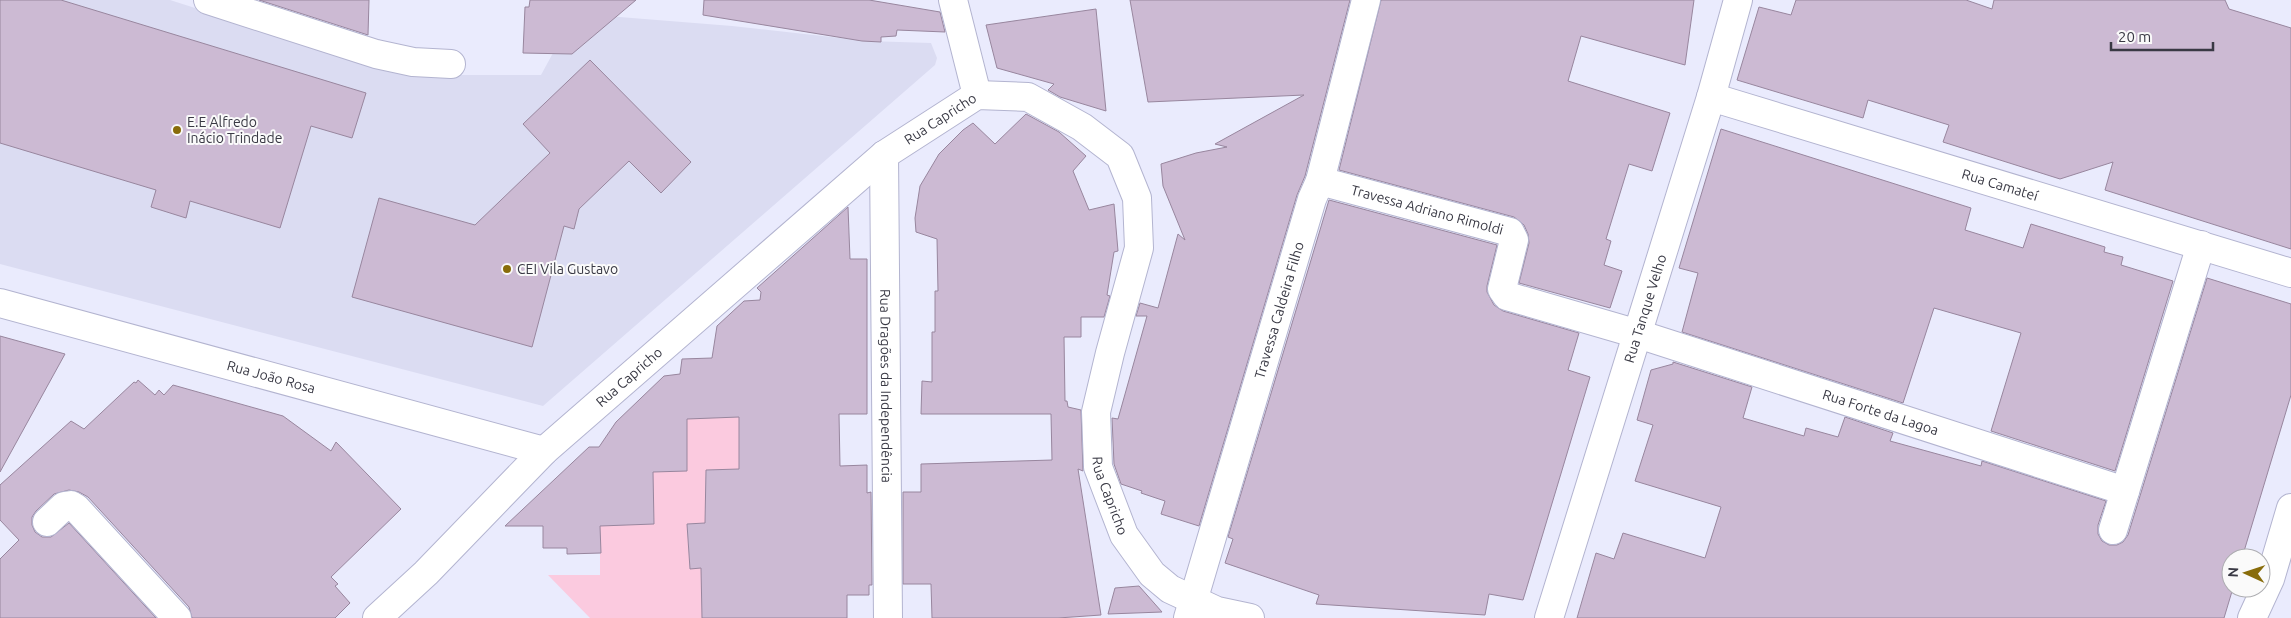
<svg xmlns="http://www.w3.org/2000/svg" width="2291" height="618" viewBox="0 0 2291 618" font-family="Ubuntu,sans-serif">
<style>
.built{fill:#dbdcf2}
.green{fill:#fbcadf}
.building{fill:#ccbad3;stroke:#98869e}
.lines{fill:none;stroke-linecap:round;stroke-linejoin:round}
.minor-casing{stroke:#b3b4d0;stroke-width:30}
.major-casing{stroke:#b3b4d0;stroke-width:30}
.minor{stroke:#fff;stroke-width:28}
.major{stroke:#fff;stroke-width:28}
.poi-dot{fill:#886c0a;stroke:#fafafa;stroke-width:2}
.labels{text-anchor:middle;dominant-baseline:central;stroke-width:4;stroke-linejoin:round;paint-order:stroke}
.street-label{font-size:14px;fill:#393944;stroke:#fafafa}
.poi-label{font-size:14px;fill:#393944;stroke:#fafafa;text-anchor:start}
</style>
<rect width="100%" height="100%" fill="#eaebfd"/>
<path class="built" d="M0 0H170L314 46 427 75H541L553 53 607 16 732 26 867 41 931 43 937 58 935 65 543 406 0 264Z"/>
<path class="green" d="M739 417 740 469 706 470 705 523 687 524 690 568H702V618H590L548 575H600V525L654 524 652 472 687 470V418Z"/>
<path class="building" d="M0 0H61L366 93 352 138 311 126 280 228 190 201 186 218 151 207 156 190 0 143Z
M259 0H369L368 35Z
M530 0H636L572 54 523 53 525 7H529Z
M704 0H869L940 12 945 32 897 30 896 36 881 37V42L862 41 703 15Z
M1130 0H1350L1305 176 1297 195 1199 526 1161 514 1165 501 1141 493 1142 491 1121 484 1114 464 1112 418 1118 419 1147 316H1136L1140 303 1158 308 1178 234 1185 240 1163 186 1161 164 1196 153 1227 147 1215 144 1304 95 1148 102Z
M1381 0H1694L1685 65 1581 36 1568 81 1670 113 1652 171 1629 164 1606 239 1611 241 1604 265 1622 271 1610 308 1519 283 1529 243 1528 234 1524 225 1514 217 1339 170Z
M1796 0H1966L1992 9 1994 0H2225L2229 9 2291 28V249L2105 190 2113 162 2060 179 1943 142 1949 125 1868 100 1863 118 1737 80 1759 7 1791 15Z
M1096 9 1106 111 1060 97 1048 90 1054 84 997 68 986 25Z
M590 60 691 162 661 193 629 161 579 209 574 229 564 226 532 347 352 297 379 198 475 225 550 153 523 124Z
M1026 114 1059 132 1086 156 1073 171 1089 210 1114 204 1118 251 1114 252 1107 295 1110 296 1104 317H1081V337H1064L1065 401H1067L1068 407 1081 410 1083 471 1078 469 1101 615 1058 618H932L931 584H903V492H921V464L1052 460 1051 414H921L922 381 932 382V332H935V291H938L937 239 916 232 915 218 920 186 939 154 963 130 973 123 995 144Z
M1721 129 1971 208 1965 230 2023 248 2031 224 2105 247 2104 252 2123 257 2121 265 2173 281 2115 471 1991 431 2021 333 1934 308 1903 403 1682 332 1698 273 1679 268Z
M1329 200 1497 245 1487 286V292L1494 305 1503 311 1579 333 1568 370 1590 377 1523 600 1489 594 1485 615 1316 604 1319 595 1225 563 1233 539 1228 537Z
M848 207 850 259H867V414H839L840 466 867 465V493L871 492 872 585H869V595H847V618H702L701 568 690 569 687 524 705 523 706 470 739 469V417L687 419V471L653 472 654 524 600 526 601 553 567 554V548H543V526H505L589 447H599L616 422 664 376 680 374 682 359 712 358 717 326 744 301 760 300 761 292 757 288Z
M2207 278 2291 304V395L2242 558H2231V588H2233L2224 618H1577L1596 553 1614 559 1623 533 1705 558 1721 507 1635 481 1653 425 1637 420 1651 370 1673 364V362L1752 387 1743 418 1804 436 1806 428 1838 437 1845 417 1893 433 1890 441 1981 466 1982 461 2106 501 2098 525V534L2102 541 2109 545H2117L2123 542 2128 535Z
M0 336 65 354 0 472Z
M138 380 155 395 159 390 164 395 173 385 283 416 331 451 336 442 401 509 331 577 338 584 335 586 350 603 335 618H192L189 607 88 497 79 492 69 490 54 494 36 511 32 517V525L35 532 42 537H51L69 523 156 618H0V559L19 540 0 520V485L71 421 84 429 134 382 136 383Z
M1139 586 1162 612 1108 614 1115 588Z"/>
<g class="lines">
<defs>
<g id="minor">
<path d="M208 0 376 54 413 62 451 64"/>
<path d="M953 0 977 95"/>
<path id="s1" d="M1711 97 2291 273"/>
<path id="s2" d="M884 155 888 618"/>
<path id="s3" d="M1320 181 1510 232 1514 240 1502 289 1507 296 1638 334 2125 491"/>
<path id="s4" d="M0 303 544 451"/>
<path d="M47 522 64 506 71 505 76 508 177 618"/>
<path d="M2113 530 2201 245"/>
<path id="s5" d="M377 618 426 573 544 451 884 155 977 95 1028 97 1082 127 1120 156 1137 198 1139 248 1110 353 1096 412 1098 467 1124 535 1152 574 1170 589 1217 611 1250 618"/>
<path id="s6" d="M1188 618 1312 199 1320 181 1366 0"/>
<path id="s7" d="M1549 618 1711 97 1738 0"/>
</g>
<path id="major" d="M2252 618 2270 579 2291 508"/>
</defs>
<use href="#minor" class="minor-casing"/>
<use href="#major" class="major-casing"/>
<use href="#minor" class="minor"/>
<use href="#major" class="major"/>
</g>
<g class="poi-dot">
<circle cx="177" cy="130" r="5"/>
<circle cx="507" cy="269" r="5"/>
</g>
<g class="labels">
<g class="street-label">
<text stroke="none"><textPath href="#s5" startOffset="754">Rua Capricho</textPath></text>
<text stroke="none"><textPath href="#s1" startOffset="302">Rua Camateí</textPath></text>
<text stroke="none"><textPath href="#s3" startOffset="111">Travessa Adriano Rimoldi</textPath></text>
<text stroke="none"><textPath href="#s6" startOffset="321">Travessa Caldeira Filho</textPath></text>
<text stroke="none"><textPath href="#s7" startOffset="324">Rua Tanque Velho</textPath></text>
<text stroke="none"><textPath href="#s4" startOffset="281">Rua João Rosa</textPath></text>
<text stroke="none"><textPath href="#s5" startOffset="349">Rua Capricho</textPath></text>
<text stroke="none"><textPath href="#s2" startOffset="231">Rua Dragões da Independência</textPath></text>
<text stroke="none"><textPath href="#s3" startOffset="656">Rua Forte da Lagoa</textPath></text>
<text stroke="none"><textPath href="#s5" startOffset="1309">Rua Capricho</textPath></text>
</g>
<g class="poi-label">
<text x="187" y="122">E.E Alfredo<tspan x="187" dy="16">Inácio Trindade</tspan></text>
<text x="517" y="269">CEI Vila Gustavo</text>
</g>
</g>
<g transform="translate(2246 573) rotate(273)"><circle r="24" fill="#fafafa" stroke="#adadb1"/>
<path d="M0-4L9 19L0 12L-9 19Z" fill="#886c0a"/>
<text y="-8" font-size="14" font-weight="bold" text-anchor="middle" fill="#393944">N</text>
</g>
<path d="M2111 42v8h102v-8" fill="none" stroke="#393944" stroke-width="2.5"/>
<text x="2118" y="42" font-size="15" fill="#393944" stroke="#fafafa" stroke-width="4" paint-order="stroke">20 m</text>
</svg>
